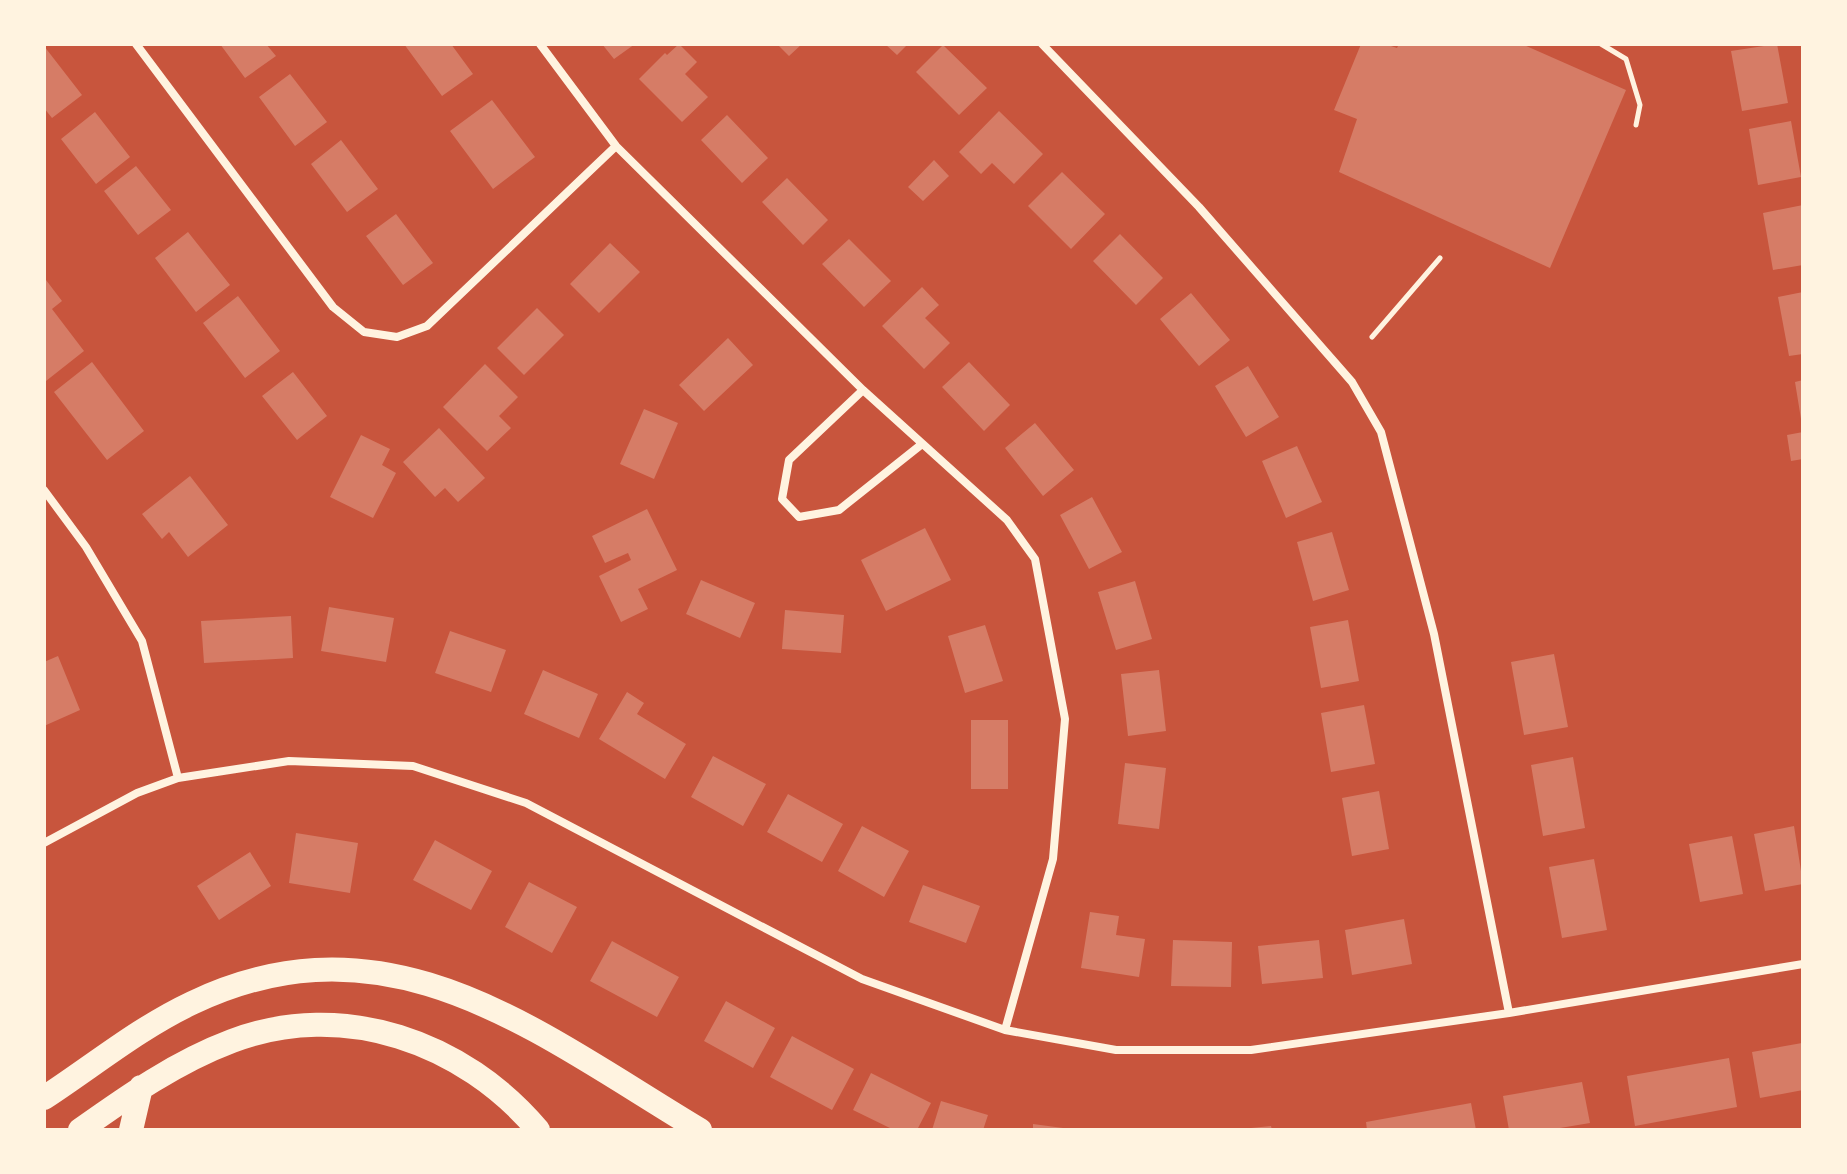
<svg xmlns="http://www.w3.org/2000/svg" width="1847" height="1174" viewBox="0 0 1847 1174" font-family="'Titillium Web',sans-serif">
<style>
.building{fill:#d67c66}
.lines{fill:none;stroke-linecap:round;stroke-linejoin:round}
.path{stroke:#fff3e0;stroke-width:5}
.minor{stroke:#fff3e0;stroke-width:8}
.motorway{stroke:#fff3e0;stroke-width:24}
</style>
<rect width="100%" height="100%" fill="#c8553d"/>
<path class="building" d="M220 44H266L276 56 245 78Z
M404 44H451L473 74 442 96Z
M602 44H635L614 59Z
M679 44 697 62 685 74 708 97 682 122 639 79 665 53 667 55Z
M777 44H802L789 56Z
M885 44H908L897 55Z
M1361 44H1385L1397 48 1399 44H1522L1626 90 1550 268 1339 172 1357 119 1334 110Z
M1777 44 1788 103 1742 111 1731 51Z
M943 45 987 88 959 115 916 72Z
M44 46 82 95 52 118 44 108Z
M290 74 327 122 295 146 259 97Z
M492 100 535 157 493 189 450 131Z
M999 111 1043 154 1014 184 992 163 981 174 959 152Z
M95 112 130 157 96 184 61 139Z
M727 115 768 158 742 183 701 140Z
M1791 121 1801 177 1758 185 1749 129Z
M341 140 378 189 347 212 311 164Z
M934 160 949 176 923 201 908 187Z
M136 166 171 210 138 235 104 191Z
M1062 172 1105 214 1071 249 1028 206Z
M787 178 828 220 803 245 762 202Z
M1803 205V265L1773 270 1763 213Z
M396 214 433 263 403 285 366 236Z
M188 232 230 285 196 312 155 258Z
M1120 234 1163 278 1136 305 1093 261Z
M849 239 891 281 864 307 822 264Z
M610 243 640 272 599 313 570 284Z
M46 280 62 301 52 309 84 351 46 381 44 282Z
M922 287 939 305 925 318 950 343 924 369 882 326Z
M1803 292V354L1789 356 1778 297Z
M1191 293 1230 340 1199 366 1160 319Z
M238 296 280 351 245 378 203 323Z
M537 308 564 335 524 375 497 348Z
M728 338 753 365 704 411 679 385Z
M92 362 144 431 107 460 54 392Z
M969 362 1010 405 984 431 942 387Z
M485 364 518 397 499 416 511 428 487 451 443 407Z
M1248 366 1279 417 1246 437 1215 386Z
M293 372 327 416 297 440 262 396Z
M1803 380V419H1801L1795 382Z
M644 409 678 423 654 479 620 464Z
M1035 423 1074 470 1043 496 1005 448Z
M439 428 485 478 458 502 445 488 435 497 403 462Z
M1803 432V459L1791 461 1787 435Z
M361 435 390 449 382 465 396 473 373 518 330 497Z
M1297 446 1322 502 1286 518 1262 461Z
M190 476 228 525 188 557 169 532 162 539 142 514Z
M1092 497 1122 552 1089 569 1060 515Z
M647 509 677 570 638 589 648 609 621 622 599 576 631 560 628 553 605 563 592 536Z
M925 528 951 580 886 611 861 560Z
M1332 532 1349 590 1313 601 1297 542Z
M701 580 755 603 740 638 686 614Z
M1135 581 1152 639 1116 650 1098 592Z
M329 607 394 618 386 662 321 651Z
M785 610 844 615 841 653 782 649Z
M291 616 293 658 204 663 201 621Z
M1348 620 1359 681 1321 688 1310 627Z
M985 625 1003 681 965 693 948 636Z
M450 631 506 650 491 692 435 673Z
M1554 654 1568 727 1524 735 1511 662Z
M58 656 80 710 44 726V662Z
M543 670 598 694 579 738 524 714Z
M1159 670 1166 731 1128 736 1121 674Z
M627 692 644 703 637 714 686 744 665 779 599 739Z
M1364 705 1375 764 1331 772 1321 713Z
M971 720H1008V789H971Z
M713 756 766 784 743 826 691 797Z
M1573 757 1585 828 1543 836 1531 765Z
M1125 763 1166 768 1159 829 1118 824Z
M1379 791 1389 849 1352 856 1342 798Z
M788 794 843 824 822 862 767 832Z
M862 826 909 851 884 897 838 871Z
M1794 826 1803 884 1765 891 1754 834Z
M296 833 358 843 350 893 289 883Z
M1732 836 1743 894 1700 902 1689 844Z
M435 840 492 871 471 910 413 880Z
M250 852 271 886 219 920 197 886Z
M1594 859 1607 930 1562 938 1549 867Z
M529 882 577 907 552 953 505 927Z
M923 885 980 906 966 943 909 922Z
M1090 912 1119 916 1116 935 1145 939 1139 977 1081 968Z
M1404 919 1412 964 1352 975 1345 930Z
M1173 940 1232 942 1231 987 1171 986Z
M1319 940 1323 978 1262 984 1258 946Z
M612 941 679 977 657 1017 590 981Z
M726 1001 775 1028 753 1068 704 1041Z
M792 1036 854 1069 832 1110 770 1077Z
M1802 1043 1803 1090 1760 1098 1752 1052Z
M1729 1058 1737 1107 1635 1126 1627 1076Z
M871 1073 931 1103 917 1130H894L853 1110Z
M1582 1082 1590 1123 1548 1130H1509L1503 1096Z
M941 1101 988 1115 983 1130H932Z
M1471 1103 1476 1130H1367L1366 1122Z
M1033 1124 1063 1128V1130H1033Z
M1271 1126 1272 1130H1251V1128Z"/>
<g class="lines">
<path class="path" d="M1601 44 1626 59 1640 105 1636 125
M1372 337 1440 258"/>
<path class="minor" d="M136 44 333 307 364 332 397 337 427 326 616 146
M540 44 616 146 863 390 1007 520 1035 559 1065 719 1053 859 1005 1030
M1042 44 1199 207 1352 382 1381 432 1434 634 1509 1013
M863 390 789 460 782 499 799 517 839 510 922 444
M44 490 86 547 142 641 178 778
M44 843 137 793 178 778 289 761 413 766 526 803 862 979 1005 1030 1116 1050H1251L1509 1013 1803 964"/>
<path class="motorway" d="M44 1098C93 1066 139 1028 192 1003 389 909 538 1033 700 1130
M80 1130C128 1096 176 1062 232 1041 343 999 464 1042 538 1130
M131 1130 141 1087"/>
</g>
<rect width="1847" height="1174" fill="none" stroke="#fff3e0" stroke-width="92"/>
</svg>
